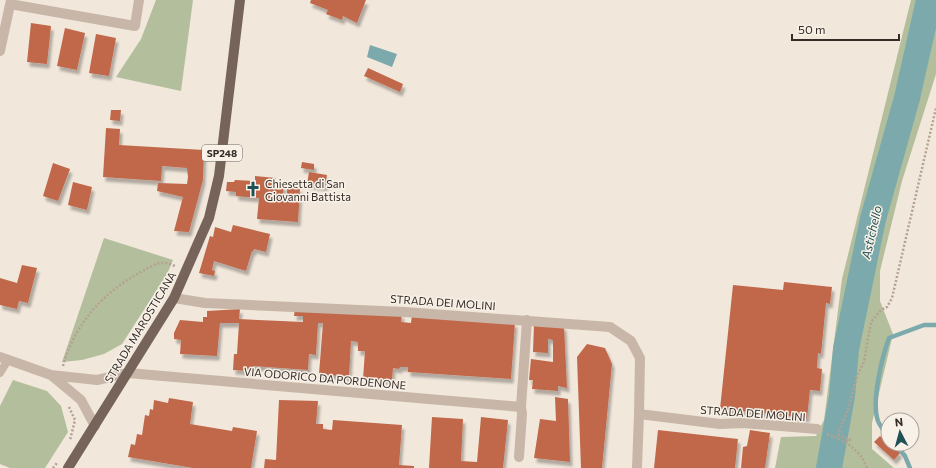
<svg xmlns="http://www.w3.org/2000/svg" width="936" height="468" viewBox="0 0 936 468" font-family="Commissioner,sans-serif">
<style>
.green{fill:#b3bf9c}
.water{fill:#7caaac}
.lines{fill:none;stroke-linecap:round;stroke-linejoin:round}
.stream{stroke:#7caaac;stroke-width:4.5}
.river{stroke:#7caaac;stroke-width:26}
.building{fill:#c0684a;filter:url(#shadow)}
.path{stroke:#b4a192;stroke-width:2.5;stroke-dasharray:2 2;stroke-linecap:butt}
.service{stroke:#c8b7a8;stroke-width:8}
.minor{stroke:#c8b7a8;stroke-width:10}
.tertiary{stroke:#c8b7a8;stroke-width:10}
.primary{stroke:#76645a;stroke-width:10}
.labels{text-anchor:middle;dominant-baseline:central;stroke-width:3;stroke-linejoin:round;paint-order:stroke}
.shield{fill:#f8f1e8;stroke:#706762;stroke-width:1}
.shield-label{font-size:10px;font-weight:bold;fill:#352c28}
.poi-label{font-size:11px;fill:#352c28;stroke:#f8f1e8;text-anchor:start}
.street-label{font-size:11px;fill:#352c28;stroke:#f8f1e8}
.water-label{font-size:12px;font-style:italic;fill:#1f5155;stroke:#f8f1e8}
</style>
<defs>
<filter id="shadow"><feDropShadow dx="2.5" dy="4.5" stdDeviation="1" flood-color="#0004"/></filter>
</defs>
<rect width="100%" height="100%" fill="#f1e7db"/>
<path class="green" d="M156 0H193L181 91 116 77 141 39Z
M911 0H936V74L902 181 880 271V301L893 334 872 423V449L894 468H775L781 437 816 436 824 420 842 279Z
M104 238 173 260 167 274 122 344 104 354 82 360 62 362Z
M13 380 47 391 61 406 68 432 45 468H10L0 464V406Z"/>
<path class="water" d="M370 45 397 54 392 67 367 57Z"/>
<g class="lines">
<path class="stream" d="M888 437C885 432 880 426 878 421 871 402 882 357 889 338L924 325H936
M895 444 905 456 910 468"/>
<path class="river" d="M829 468 842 396 846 349 873 219 907 98 929 0"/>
</g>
<path class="building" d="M311 0H366L357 23 343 16 342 20 326 14 328 10 310 3Z
M31 23 51 26 47 64 27 62Z
M65 28 85 33 77 70 57 66Z
M96 34 116 38 109 76 89 73Z
M368 68 403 84 400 92 364 76Z
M111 110H121L120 121 110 120Z
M106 128 120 129 119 145 204 150 203 180 189 232 174 231 183 197 157 191 158 183 187 184 188 177 187 168 162 166 161 181 103 177Z
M302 162 314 164V170L301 168Z
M53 163 70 169 58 201 43 196Z
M309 172 327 175 325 187 307 184Z
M255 176 276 178 275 185H284L283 195H287V187L300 188 298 222 257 219 259 198 236 196V192L226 191 227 182H234L235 180 255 181Z
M73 182 92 187 87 210 68 205Z
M233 225 270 234 266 252 254 249 253 252 252 251 246 271 214 261 212 270 215 271 214 276 199 273 210 236 213 237 215 227 231 232Z
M22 265 37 268 28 303 19 301 17 309 0 305V278L17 283Z
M784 282 832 287 830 304 826 303 821 354 818 353 817 368 822 369 820 391 810 390 807 418 720 409 733 285 783 290Z
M295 308 402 314 401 322 411 323 412 315 515 323 511 379 408 372V367H400L399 369 393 368 392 380 363 379 365 351H358V342L351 341 349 377 319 374 323 323H318L316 355 309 354 308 370 253 366V368H249V371L233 370 234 354H237L239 323H220L217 356 180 354 181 340 174 339V333L180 320 203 322V317H207V311L240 309 239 319 303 322V316H294Z
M534 324 564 326 567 388 558 386V391L532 389 533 380H529L531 359 553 362V340L548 339V353L533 352Z
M587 344 605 348 612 364 602 468H581L577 357Z
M555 397 568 399 570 462 534 458 540 419 556 421Z
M169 398 193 402 190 424 232 431 233 427 257 431 251 468H193L128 457 131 444 135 445 137 434 142 435 145 415 149 416 150 409 153 410 154 400 168 403Z
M279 400 318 401 316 424H323V429L332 430 333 420 402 425 399 465 414 466V468H264L265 459 276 460Z
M432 417 463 419 461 461 477 462 481 417 508 420 503 468H429Z
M658 430 738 439 735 468H654Z
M750 430 770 433 765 468H741L743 447 747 446Z
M880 436 900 453 894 460 874 442Z"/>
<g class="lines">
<path class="path" d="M63 366C74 325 104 291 141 272 154 265 161 259 175 266
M69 407 75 420 70 440
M827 434C845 441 860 449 867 468
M846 442 850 440 839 435V431L848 410 857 376 864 362 871 322 881 310 887 307 892 298 936 108
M53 468 57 463"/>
<path class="service" d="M0 373 8 360"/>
<path class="minor" d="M10 4 135 26 139 0
M0 51 11 0
M174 298 205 303 404 312 610 327 631 341 640 358 639 414 720 424 742 423 817 429
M128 373 521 407 527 320
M519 457 522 414 521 407
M637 468 639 414"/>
<path class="tertiary" d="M0 357 51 375 97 380 128 373
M51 375 81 400 95 426"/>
<path class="primary" d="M68 468 174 298 209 218 219 176 240 0"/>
</g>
<defs>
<symbol id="church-bare" viewBox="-9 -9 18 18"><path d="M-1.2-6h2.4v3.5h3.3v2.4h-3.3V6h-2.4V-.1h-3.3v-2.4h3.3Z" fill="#1f5155" stroke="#f8f1e8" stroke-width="2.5" paint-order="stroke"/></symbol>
</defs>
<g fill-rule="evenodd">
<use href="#church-bare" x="242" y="178" width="22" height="22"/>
</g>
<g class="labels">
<rect class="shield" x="202" y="145" width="40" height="16" rx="3"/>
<g class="shield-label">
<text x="222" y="153">SP248</text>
</g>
<g class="poi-label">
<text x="265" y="183">Chiesetta di San<tspan x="265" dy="13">Giovanni Battista</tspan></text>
</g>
<g class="street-label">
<text transform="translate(443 302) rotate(4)">STRADA DEI MOLINI</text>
<text transform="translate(140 327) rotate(-59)">STRADA MAROSTICANA</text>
<text transform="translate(325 378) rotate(5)">VIA ODORICO DA PORDENONE</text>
<text transform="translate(753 413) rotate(4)">STRADA DEI MOLINI</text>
</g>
<g class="water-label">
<text transform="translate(871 232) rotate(-77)">Astichello</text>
</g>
</g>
<g transform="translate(900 432) rotate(354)"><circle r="19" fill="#f8f1e8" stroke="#aaa29b"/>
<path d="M0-3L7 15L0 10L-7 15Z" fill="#1f5155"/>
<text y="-6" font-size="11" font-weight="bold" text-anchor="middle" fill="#352c28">N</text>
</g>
<path d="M792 34v6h107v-6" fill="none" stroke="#352c28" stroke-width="2"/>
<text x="798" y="34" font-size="12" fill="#352c28" stroke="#f8f1e8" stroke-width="3" paint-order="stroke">50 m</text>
</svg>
